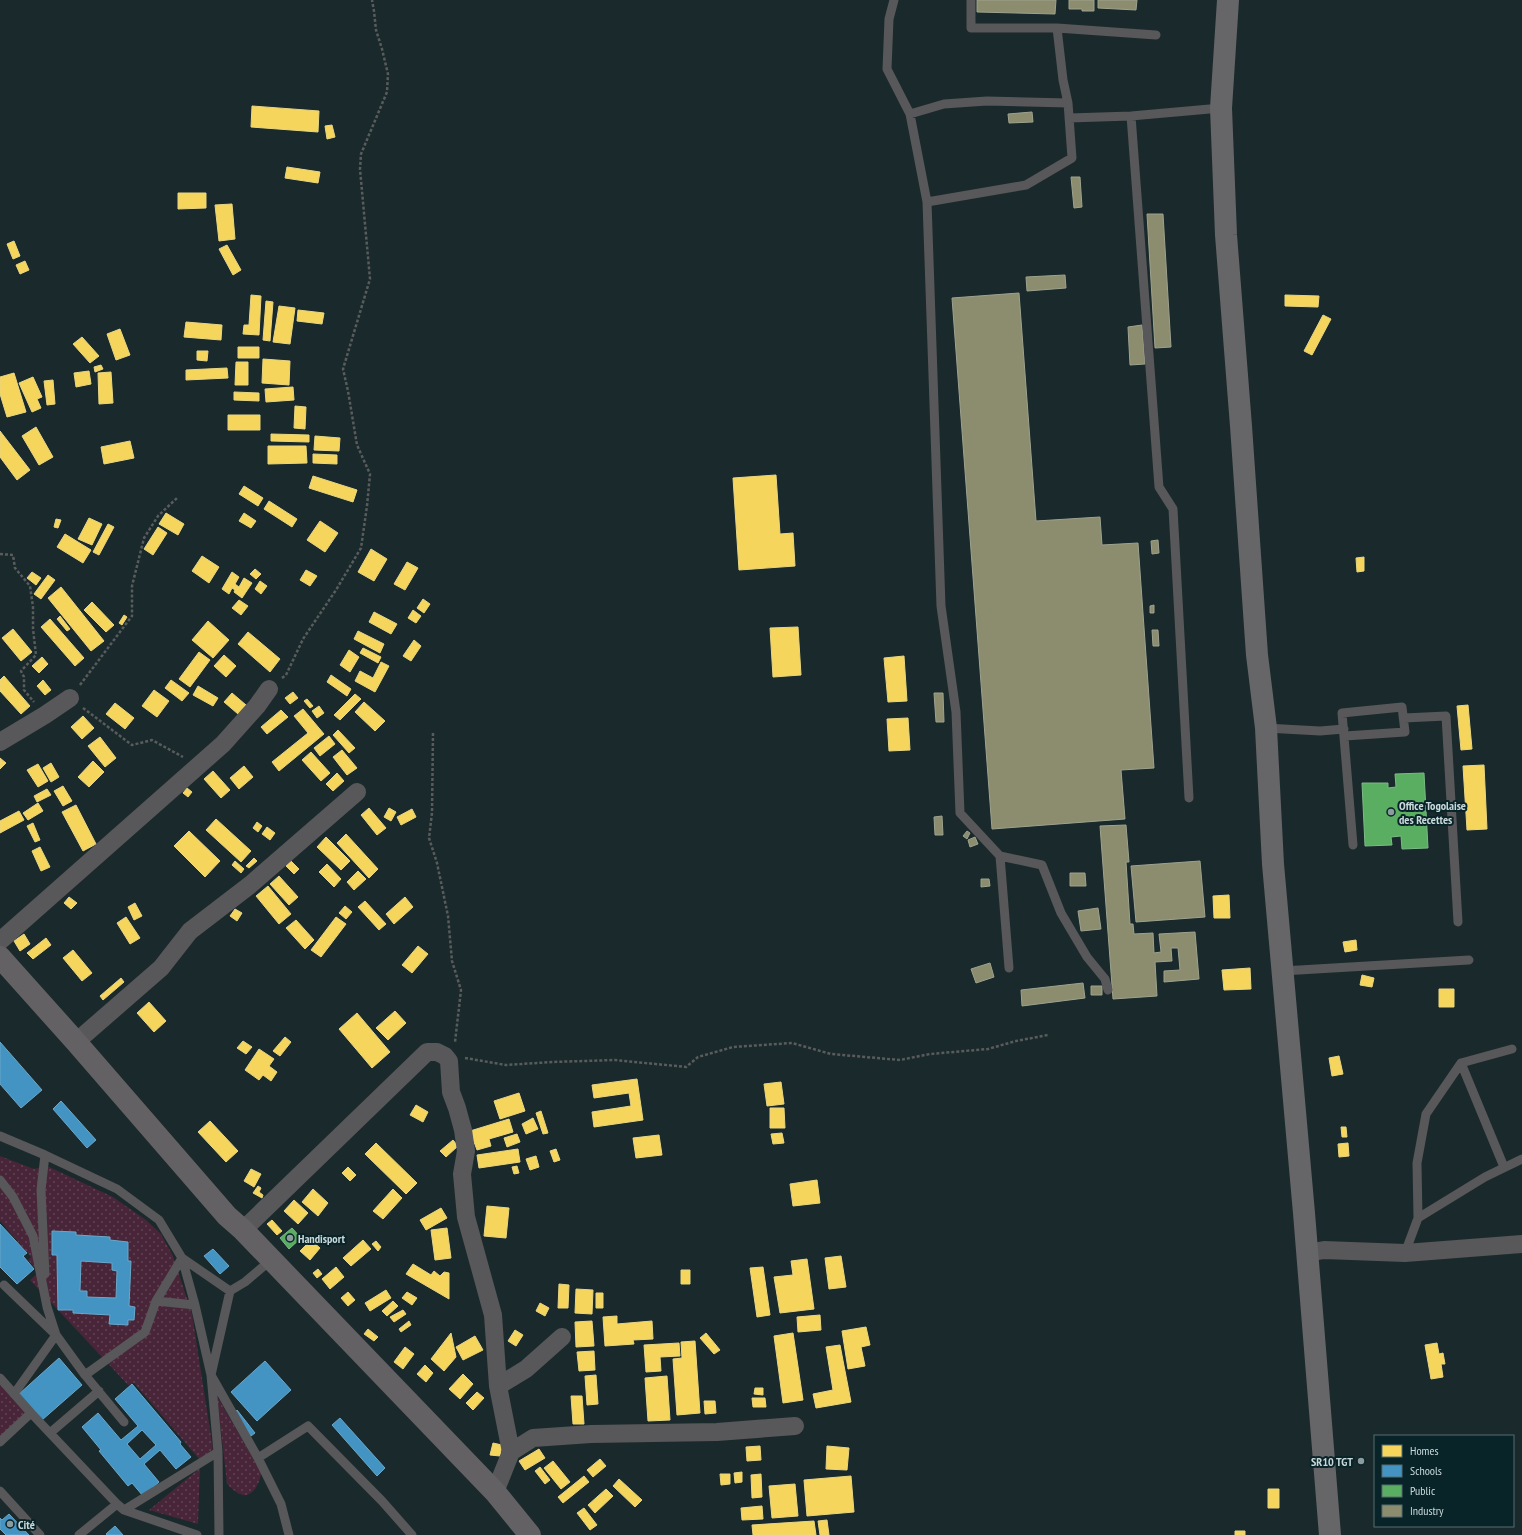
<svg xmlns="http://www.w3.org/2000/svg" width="1522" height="1535" viewBox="0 0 1522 1535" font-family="'PT Sans Narrow',sans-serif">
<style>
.grass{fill:url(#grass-dots)}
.homes{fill:#f6d55c;stroke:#e8d682}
.schools{fill:#4393c3;stroke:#6ba8ca;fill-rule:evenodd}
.public{fill:#5aae61;stroke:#7bbb86}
.industry{fill:#8c8c6e;stroke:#9ea38f}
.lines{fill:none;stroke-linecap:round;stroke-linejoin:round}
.path{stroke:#595c5d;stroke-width:2.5;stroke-dasharray:3 2;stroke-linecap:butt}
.lane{stroke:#585759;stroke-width:9}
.street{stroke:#585759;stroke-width:18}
.secondary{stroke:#636163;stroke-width:22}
.highway{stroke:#666568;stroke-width:22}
.poi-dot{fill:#8c9b9d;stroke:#092428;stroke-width:1.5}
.labels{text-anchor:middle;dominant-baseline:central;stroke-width:4;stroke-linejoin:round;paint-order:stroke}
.poi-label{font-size:12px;font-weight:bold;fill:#c9d9db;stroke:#092428;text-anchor:start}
</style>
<defs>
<pattern id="grass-dots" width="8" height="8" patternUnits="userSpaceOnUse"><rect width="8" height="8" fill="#482538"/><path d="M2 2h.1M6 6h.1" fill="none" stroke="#614454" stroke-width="1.8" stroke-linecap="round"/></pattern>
</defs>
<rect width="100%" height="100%" fill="#1a292b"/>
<path class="grass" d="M0 1156 34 1169 47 1166 113 1197 146 1220 161 1234 173 1256 192 1314 213 1449 200 1460 134 1383 128 1385 30 1280 39 1272 28 1260 31 1257 0 1221Z
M0 1383 27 1412 0 1438Z
M217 1396 261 1472C261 1482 252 1500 240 1494 235 1492 231 1488 227 1484Z
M200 1468 198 1524 149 1510Z"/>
<path class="homes" d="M252 106 319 111 318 132 251 127Z
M332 125 335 137 327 139 325 126Z
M287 167 320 172 318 183 285 178Z
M178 193H206V208L178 209Z
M232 204 235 239 219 241 215 205Z
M14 241 20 256 13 259 7 244Z
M227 245 241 270 233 275 219 249Z
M25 261 29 270 20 274 16 265Z
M251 295 261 296 259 335 243 334 244 325H249Z
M1285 295 1319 296 1318 307 1285 306Z
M266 301 273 302 270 341 263 340Z
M279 306 295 308 290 344 273 342Z
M298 310 324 313 322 324 297 321Z
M1323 315 1331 319 1312 355 1304 351Z
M186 322 222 325 221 340 184 337Z
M120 329 130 355 116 360 107 334Z
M82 337 99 356 90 363 73 344Z
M238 347H259V358H238Z
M197 351H208L207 361 197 360Z
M263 359 290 361 289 385 262 383Z
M236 362H248V385H235Z
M101 365 103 369 95 372 94 367Z
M227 368 228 378 186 380V370Z
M89 371 91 384 76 387 74 373Z
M111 372 113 403 99 404 98 373Z
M14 373 26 412 7 417 0 394V377Z
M33 377 42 397 37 399 41 408 32 412 19 383Z
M53 380 55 404 47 405 44 381Z
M293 387 294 400 266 402 265 389Z
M234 392 259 393V401L234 400Z
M295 406 306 407 305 429 294 428Z
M228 415H260V430H228Z
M36 427 53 457 39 465 22 436Z
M0 431 30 470 17 480 0 457Z
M271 434 309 435V442L271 441Z
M315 436 340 438 339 451 314 450Z
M130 441 134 458 104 464 101 447Z
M268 446H306L307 463 268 464Z
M313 454 337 455V464L313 463Z
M776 475 780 534 793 533 795 566 739 570 733 478Z
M313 476 357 490 353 502 309 488Z
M244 486 263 498 258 506 239 494Z
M269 501 297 519 292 527 264 509Z
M166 513 184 524 178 535 159 524Z
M244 513 256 521 251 528 239 521Z
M89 518 102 524 92 545 78 539Z
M56 519 61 520 58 528 54 527Z
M320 521 338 533 325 552 307 540Z
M108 524 114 527 99 555 93 552Z
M158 527 167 533 153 555 144 549Z
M65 534 91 550 83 563 57 547Z
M371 549 387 559 374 581 358 572Z
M202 556 219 567 209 583 192 571Z
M1364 557V571L1357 572 1356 558Z
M407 562 418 568 405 590 394 584Z
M255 569 261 574 256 579 250 574Z
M306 570 317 576 310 586 300 580Z
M32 572 41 578 36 585 27 578Z
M232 572 239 577 235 584 239 587 244 578 252 583 242 598 234 592 235 590 232 588 229 594 222 589Z
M48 575 55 580 41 599 34 594Z
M260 581 267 586 261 594 255 589Z
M61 587 104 641 91 651 48 598Z
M423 599 430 604 424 613 417 608Z
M239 600 248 606 241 615 232 608Z
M92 602 114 625 106 632 84 610Z
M413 610 421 616 416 623 408 618Z
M374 612 397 624 391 634 369 622Z
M124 615 127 617 122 625 119 623Z
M60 616 70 629 67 631 57 619Z
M50 619 84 658 75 666 41 627Z
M208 621 229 640 213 658 192 640Z
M798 627 801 675 773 677 770 628Z
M13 629 32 652 21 661 2 638Z
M358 631 384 644 380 653 354 639Z
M248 632 280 659 270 672 238 644Z
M414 640 421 646 411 661 403 656Z
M363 648 381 657 378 663 360 653Z
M349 650 359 657 350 672 340 665Z
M199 652 210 660 190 687 179 679Z
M224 655 236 666 226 677 214 666Z
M904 656 907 701 888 702 884 658Z
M42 657 48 664 39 673 32 666Z
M381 662 389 666 375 692 355 681 360 671 373 678Z
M331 675 351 689 347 696 327 682Z
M4 676 30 706 21 714 0 691V680Z
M43 680 51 690 45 695 37 686Z
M171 680 189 693 182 701 165 688Z
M198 686 218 698 213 706 193 695Z
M154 690 169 701 157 717 142 706Z
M293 692 298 698 290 704 285 698Z
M232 693 246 705 238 714 224 702Z
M355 694 361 699 340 720 334 715Z
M307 699 313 706 310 708 304 701Z
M364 702 385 721 375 731 355 712Z
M115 703 134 718 125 729 106 714Z
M1468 705 1472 749 1461 750 1457 706Z
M319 706 324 713 317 718 312 711Z
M303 709 324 734 279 771 272 762 308 733 294 716Z
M281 710 288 717 267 734 261 727Z
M83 716 94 728 82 739 71 727Z
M908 718 910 750 889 751 887 719Z
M338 730 355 748 349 753 333 735Z
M329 736 335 744 320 756 314 748Z
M100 737 116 758 105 767 88 746Z
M342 750 357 768 347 775 333 757Z
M311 752 330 773 321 781 302 760Z
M0 758 6 763 0 769Z
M93 761 104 772 89 787 78 777Z
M51 763 59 777 51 782 43 768Z
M38 764 48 781 38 787 27 770Z
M1484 765 1487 829 1467 830 1463 766Z
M244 766 253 777 239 789 230 778Z
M213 771 230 790 221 798 204 779Z
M337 773 344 781 333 791 326 784Z
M63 786 72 801 63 806 54 791Z
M187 788 192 792 188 797 183 793Z
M47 789 51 795 37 802 34 796Z
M38 803 43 811 28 820 23 813Z
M76 805 96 844 83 851 62 812Z
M369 808 386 828 377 835 361 815Z
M389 808 396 812 391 821 384 817Z
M412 809 416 817 401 825 397 817Z
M19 811 24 820 0 833V821Z
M216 819 251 851 241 862 206 830Z
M257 822 262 826 258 832 253 828Z
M33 823 40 840 35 842 27 826Z
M267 827 275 833 270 840 262 834Z
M189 831 220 861 205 877 174 846Z
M346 834 378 869 369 878 337 843Z
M326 837 350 861 341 870 317 847Z
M40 847 50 867 41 871 32 851Z
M254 858 257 861 249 868 246 866Z
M235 861 244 869 241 873 232 865Z
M291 861 299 869 294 874 286 866Z
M327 864 341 879 334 887 319 872Z
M358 871 366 879 354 890 347 882Z
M279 876 298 897 289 905 270 884Z
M268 886 291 914 279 924 256 896Z
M1229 895 1230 918H1214L1213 896Z
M69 897 77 903 71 909 64 903Z
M405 897 413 907 394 924 386 914Z
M365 901 386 924 379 930 358 907Z
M135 903 142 916 134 920 128 907Z
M345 906 352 912 346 919 339 913Z
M235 909 242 913 237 921 230 916Z
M126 917 140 938 130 944 117 923Z
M336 917 346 924 321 957 311 950Z
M296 920 314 940 305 949 286 928Z
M24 934 30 944 20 951 14 941Z
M46 938 51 945 33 959 27 953Z
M1356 940 1357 950 1345 952 1343 942Z
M418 946 428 954 412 973 402 965Z
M73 950 92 973 82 981 63 958Z
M1250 968 1251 989 1224 990 1222 970Z
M1362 975 1374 978 1372 987 1360 985Z
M121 978 124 982 103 1000 100 996Z
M1439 989H1454V1007H1439Z
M149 1002 166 1021 154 1032 137 1013Z
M395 1011 406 1023 388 1040 376 1028Z
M357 1013 390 1052 372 1068 339 1029Z
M285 1037 291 1042 280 1056 273 1051Z
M243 1041 252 1047 246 1054 237 1048Z
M259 1049 274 1059 269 1066 277 1072 271 1081 263 1075 259 1080 245 1070Z
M1339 1056 1343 1074 1332 1076 1329 1058Z
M637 1079 643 1120 594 1127 592 1112 631 1106 629 1093 594 1098 592 1085Z
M781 1082 784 1104 767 1106 764 1084Z
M519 1093 525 1111 500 1119 494 1101Z
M416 1105 428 1112 423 1122 410 1115Z
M770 1108H784L785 1128H770Z
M541 1111 548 1133 543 1134 536 1113Z
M533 1118 538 1129 526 1134 522 1124Z
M509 1119 513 1132 489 1139 491 1146 477 1150 470 1131Z
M210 1121 238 1151 226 1162 198 1132Z
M1341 1127H1346L1347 1137H1342Z
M782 1133 784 1143 773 1144 771 1134Z
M517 1134 520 1142 507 1147 504 1138Z
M659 1135 662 1155 636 1158 633 1138Z
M453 1140 458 1146 446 1157 440 1151Z
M376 1143 417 1183 406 1194 365 1154Z
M1348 1143 1349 1156 1339 1157 1338 1144Z
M518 1149 520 1162 479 1168 477 1155Z
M556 1149 560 1160 554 1162 550 1151Z
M536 1156 539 1167 530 1170 526 1159Z
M517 1166 519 1173 514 1174 512 1167Z
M348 1167 356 1175 350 1181 342 1173Z
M251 1169 261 1174 254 1187 244 1181Z
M817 1180 820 1203 793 1206 790 1184Z
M258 1186 261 1188 259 1192 263 1195 262 1198 253 1193Z
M313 1189 328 1203 318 1216 302 1202Z
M393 1189 402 1198 383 1219 373 1211Z
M294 1200 308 1213 298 1224 284 1211Z
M487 1206 509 1208 506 1238 484 1236Z
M441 1208 447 1218 426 1230 420 1220Z
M272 1220 282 1231 277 1235 267 1224Z
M447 1228 451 1258 435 1260 431 1230Z
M311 1240 320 1248 310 1260 300 1251Z
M363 1240 371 1249 351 1266 343 1258Z
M376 1241 381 1247 378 1251 372 1244Z
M841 1256 846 1287 829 1289 825 1258Z
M807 1259 814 1309 780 1313 774 1277 793 1275 791 1261Z
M413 1264 431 1275 434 1271 440 1276 444 1272 449 1273V1299L406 1274Z
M336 1267 344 1277 330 1289 322 1279Z
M763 1267 770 1315 757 1317 750 1268Z
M318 1269 322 1274 317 1278 313 1273Z
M681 1270H690V1284H681Z
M559 1284 569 1285 568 1308H558Z
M576 1289 593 1290 592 1314 575 1313Z
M386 1290 391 1298 370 1311 365 1303Z
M348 1292 355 1300 348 1306 341 1298Z
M407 1292 417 1298 412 1305 402 1298Z
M596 1293H603V1308H596Z
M393 1301 398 1306 387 1316 382 1311Z
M540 1303 549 1308 545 1316 536 1311Z
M403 1310 406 1314 394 1322 390 1317Z
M820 1315 821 1330 798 1332 797 1317Z
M617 1316V1324L652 1321 653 1339 633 1340 634 1344 605 1346 603 1317Z
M409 1321 411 1325 401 1332 399 1329Z
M592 1321 594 1346 576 1347 575 1322Z
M866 1327 870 1345 861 1347 865 1366 848 1369 842 1331Z
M368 1329 378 1337 374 1341 364 1334Z
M515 1330 523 1335 516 1346 508 1341Z
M451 1333 456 1357 444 1371 431 1359Z
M706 1333 720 1350 714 1354 700 1338Z
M793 1333 803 1400 783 1403 774 1336Z
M475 1336 483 1350 463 1360 456 1347Z
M695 1341 700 1413 677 1415 673 1359 682 1358 681 1342Z
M679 1343 680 1356 660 1357 661 1371 646 1372 644 1345Z
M1437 1343 1439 1354 1443 1353 1445 1364H1441L1443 1377 1431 1379 1425 1345Z
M840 1345 851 1402 816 1408 813 1394 833 1390 826 1347Z
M405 1347 414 1354 403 1369 394 1362Z
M594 1351 595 1370 579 1371 577 1352Z
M425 1365 433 1373 426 1382 417 1374Z
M463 1374 473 1384 460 1399 449 1389Z
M596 1375 598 1404 587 1405 585 1376Z
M667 1376 670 1420 648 1421 645 1378Z
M755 1388H763V1395L754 1394Z
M477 1392 484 1398 473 1410 466 1403Z
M571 1396H582L584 1424H573Z
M752 1398H765L766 1407H753Z
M704 1401H715L716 1413 705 1414Z
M493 1443 502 1445 500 1456 490 1455Z
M760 1446 761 1460 747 1461 746 1447Z
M827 1446 849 1448 847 1470 826 1469Z
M539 1449 545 1458 525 1470 519 1461Z
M600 1459 606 1466 593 1477 587 1470Z
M553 1461 570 1482 561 1489 544 1468Z
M540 1467 550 1480 545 1484 535 1471Z
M742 1472V1482L735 1483 734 1473Z
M720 1474H730V1484L721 1485Z
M761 1474 762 1497 752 1498 751 1475Z
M584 1476 589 1482 563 1503 558 1497Z
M851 1476 854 1512 807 1516 804 1480Z
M619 1479 642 1500 635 1507 613 1486Z
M795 1484 798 1516 772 1518 769 1486Z
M606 1489 613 1496 595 1513 588 1505Z
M1268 1489H1279V1508H1268Z
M762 1506 763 1519 742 1520 741 1508Z
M584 1508 597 1525 590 1530 577 1513Z
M827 1520 829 1535H820L818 1521Z
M814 1521 816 1535H753L752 1525Z
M1235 1531H1245V1535H1235Z"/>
<path class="schools" d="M0 1042 42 1090 21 1108 0 1084Z
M61 1101 96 1140 87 1148 53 1109Z
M0 1224 27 1253 23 1256 34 1269 17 1284 0 1267Z
M52 1231 76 1232V1235L110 1237V1240L128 1242V1261H131L129 1306 135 1307 134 1320H128V1325L109 1324 110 1315 73 1313V1310H58L57 1258V1255H52ZM81 1261 112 1263V1270L117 1271 116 1298 87 1297V1291H80Z
M213 1249 229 1266 220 1274 204 1256Z
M59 1358 82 1385 42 1420 19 1394Z
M265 1361 291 1390 257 1421 231 1392Z
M132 1384 181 1442 180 1444 191 1457 176 1469 160 1450 144 1464 159 1482 143 1496 132 1483 128 1486 99 1451 101 1450 82 1427 98 1413 121 1440 138 1426 115 1399ZM142 1430 156 1445 140 1459 127 1444Z
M237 1410 255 1433 251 1436 234 1413Z
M340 1418 385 1468 377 1476 332 1425Z
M9 1514 29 1535H6L0 1529V1518L2 1520Z
M115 1526 123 1535H107L106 1534Z"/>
<path class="public" d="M1424 773 1428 848 1402 849 1401 836 1391 837 1392 845 1365 846 1362 783H1388V788L1396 787 1395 774Z
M292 1228 301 1238 289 1249 280 1238Z"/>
<path class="industry" d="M977 0H1056L1055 14 977 12Z
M1069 0H1094V11H1082V9H1069Z
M1098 0H1137L1136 10 1098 8Z
M1032 112 1033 122 1009 123 1008 114Z
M1071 177H1080L1082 207 1074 208Z
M1147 214H1163L1171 347 1155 348Z
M1065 275 1066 288 1027 291 1026 277Z
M1019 293 1036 521 1100 517 1102 545 1138 543 1154 768 1121 770 1125 819 992 829 952 298Z
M1142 325 1145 364 1130 365 1128 327Z
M1158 540 1159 553 1152 554 1151 541Z
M1154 605V613H1150V606Z
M1152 630H1158L1159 646H1153Z
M934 693H943L944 722H936Z
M942 816 943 835H935L934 817Z
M1126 825 1129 862H1126L1130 924H1133L1134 934 1153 933 1154 953 1161 952 1159 934 1195 932 1199 979 1164 982V971L1180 970 1178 948H1171L1172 961 1155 962 1157 996 1113 999 1100 826Z
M967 831 970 833 967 839 963 836Z
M975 837 978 844 970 847 968 840Z
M1200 861 1205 917 1136 922 1131 866Z
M1070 873H1085L1086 886H1070Z
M981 879H989L990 886 981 887Z
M1098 908 1101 929 1081 931 1078 911Z
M990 963 994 977 976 983 971 969Z
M1083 983 1085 998 1022 1006 1021 990Z
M1091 986H1102V995H1091Z"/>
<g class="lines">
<path class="path" d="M0 554 13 555 15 568 30 586 33 607V629L36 655 21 671 24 677V690L34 702
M282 678 286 675 303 639 336 590 361 548 367 506 370 474 357 445 348 391 343 369 370 279 360 169 361 154 387 92 388 74 382 49 376 30 374 11 372 0
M80 685 132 616V586L144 538 158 516 177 498
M83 708 132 745 152 740 183 757
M433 733 432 813 429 838 437 863 448 916 452 961 461 990 455 1042
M465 1058 506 1065 552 1062 615 1060 686 1067 698 1057 733 1047 792 1043 831 1054 900 1060 930 1054 988 1049 1016 1041 1048 1035"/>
<path class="lane" d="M894 0 889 19 887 69 910 114 927 202 941 606 956 712 960 813 1000 856
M971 0V28H1057L1156 35
M910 114 944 104 987 101 1068 103
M1131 116 1159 487 1173 509 1189 798
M1069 118 1131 116 1221 108
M927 202 1026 185 1072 158 1068 103 1063 80 1057 28
M1404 718 1446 716 1458 922
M1266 728 1320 731 1344 729
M1345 736 1405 732 1402 707 1342 713 1353 845
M1009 968 1000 856 1042 865 1061 913 1087 957 1105 979 1108 990
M1282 971 1469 960
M1461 1063 1504 1167
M0 1136 45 1155 117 1189 159 1220 182 1258 195 1305 211 1375 218 1452 219 1535
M0 1180 13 1197 33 1236 47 1307 56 1335 14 1394
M1418 1218 1417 1163 1426 1114 1461 1063 1512 1049
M1405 1253 1418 1218 1485 1177 1522 1159
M45 1274 41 1190 45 1155
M4 1285 56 1335 85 1375 124 1422
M230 1291 211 1375 258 1458 281 1504 289 1535
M156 1301 182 1258 230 1291 245 1282 271 1260
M85 1375 145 1332 156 1301 195 1305
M0 1378 31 1413 117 1504
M50 1433 99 1391
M0 1442 31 1413
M258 1458 308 1426 382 1501 412 1535
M0 1491 40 1535
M124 1510 218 1452
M79 1535 117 1504 124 1510 197 1535"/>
<path class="street" d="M0 742 45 715 70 698
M0 941 223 744 257 706 269 689
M76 1042 161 968 190 931 250 885 357 792
M243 1230 427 1052H437L445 1056 449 1061 451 1092 457 1108 463 1130 466 1151 462 1174 466 1217 493 1315 498 1386
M1307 1253 1324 1250 1405 1253 1522 1244
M511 1452 533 1438 591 1434 717 1432 795 1426
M495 1492 511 1452 498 1386 526 1369 562 1337"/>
<path class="secondary" d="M0 957 76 1042 227 1216 243 1230 495 1492 530 1535"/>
<path class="highway" d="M1228 0 1221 108 1226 235 1241 426 1257 655 1266 728 1273 864 1304 1213 1330 1535"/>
</g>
<g class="poi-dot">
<circle cx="1391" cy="812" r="4"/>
<circle cx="290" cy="1238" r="4"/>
<circle cx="1361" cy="1461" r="4"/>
<circle cx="10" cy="1524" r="4"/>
</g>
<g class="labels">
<g class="poi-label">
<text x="1399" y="805">Office Togolaise<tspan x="1399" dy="14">des Recettes</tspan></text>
<text x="298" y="1238">Handisport</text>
<text x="1353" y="1461" text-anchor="end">SR10 TGT</text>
<text x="18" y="1524">Cité</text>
</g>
</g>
<rect x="1374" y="1435" width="140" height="92" fill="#092428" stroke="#566c70"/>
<rect x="1382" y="1445" width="20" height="12" fill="#f6d55c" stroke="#566c70"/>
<text x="1410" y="1455" font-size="12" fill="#c9d9db">Homes</text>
<rect x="1382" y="1465" width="20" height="12" fill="#4393c3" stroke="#566c70"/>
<text x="1410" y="1475" font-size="12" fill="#c9d9db">Schools</text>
<rect x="1382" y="1485" width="20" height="12" fill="#5aae61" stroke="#566c70"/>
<text x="1410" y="1495" font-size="12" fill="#c9d9db">Public</text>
<rect x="1382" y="1505" width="20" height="12" fill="#8c8c6e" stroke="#566c70"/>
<text x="1410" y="1515" font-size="12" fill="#c9d9db">Industry</text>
</svg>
